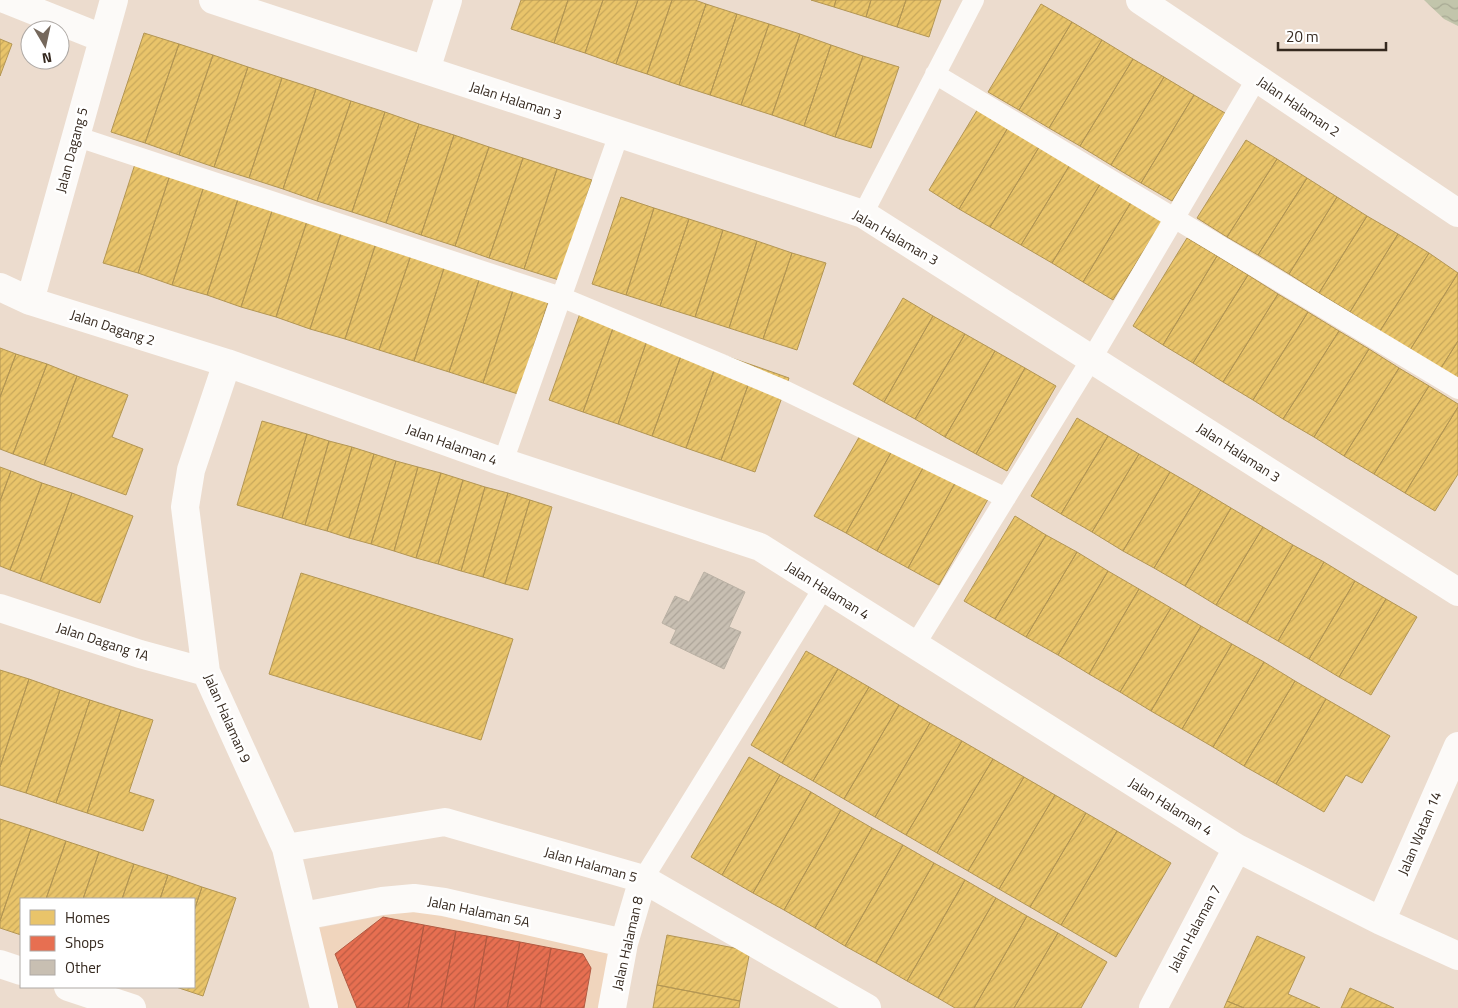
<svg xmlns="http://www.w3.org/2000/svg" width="1458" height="1008" viewBox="0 0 1458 1008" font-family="'Titillium Web',sans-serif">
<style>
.built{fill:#f0d5bd}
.water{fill:url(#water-waves)}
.homes{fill:url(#homes-hatch);stroke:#b39654}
.shops{fill:url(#shops-hatch);stroke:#b25a42}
.building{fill:url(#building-hatch);stroke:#bab1a4}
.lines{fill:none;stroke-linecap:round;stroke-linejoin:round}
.service{stroke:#fcfaf8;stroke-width:20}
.minor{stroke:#fcfaf8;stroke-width:28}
.labels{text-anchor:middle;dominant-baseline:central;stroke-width:5;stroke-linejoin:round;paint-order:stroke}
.street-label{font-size:14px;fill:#35291f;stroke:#fff}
</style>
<defs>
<pattern id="water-waves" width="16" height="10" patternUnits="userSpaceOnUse" patternTransform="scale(1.25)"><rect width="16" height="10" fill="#c2c5ab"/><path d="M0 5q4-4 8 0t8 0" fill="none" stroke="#a7a993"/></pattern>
<pattern id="homes-hatch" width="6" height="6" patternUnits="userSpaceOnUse" patternTransform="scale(1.25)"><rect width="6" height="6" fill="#e9c46a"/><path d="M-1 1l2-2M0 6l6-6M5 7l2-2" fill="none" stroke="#c8a85b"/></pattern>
<pattern id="shops-hatch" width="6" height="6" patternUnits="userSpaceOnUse" patternTransform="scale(1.25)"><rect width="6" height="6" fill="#e76f51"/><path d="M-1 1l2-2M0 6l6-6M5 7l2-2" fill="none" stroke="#bc5b43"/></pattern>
<pattern id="building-hatch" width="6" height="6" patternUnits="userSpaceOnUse" patternTransform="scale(1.25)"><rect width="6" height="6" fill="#c8bfb2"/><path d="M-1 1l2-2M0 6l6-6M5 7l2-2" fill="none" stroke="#aca499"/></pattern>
</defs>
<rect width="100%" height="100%" fill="#ecdcce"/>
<path class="built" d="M413 910 610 953 600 1008H338L319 928Z"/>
<path class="water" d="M1424 0H1458V26L1444 19Z"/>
<path class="homes" d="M521 0H568L554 43 511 29Z
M568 0H603L585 53 554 43Z
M603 0H638L616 64 585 53Z
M638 0H672L647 74 616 64Z
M672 0H695L706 4 679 85 647 74Z
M811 0H836L834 7Z
M836 0H871L866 17 834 7Z
M871 0H906L897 27 866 17Z
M906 0H941L929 37 897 27Z
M706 4 737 14 710 95 679 85Z
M1041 4 1072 22 1019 110 988 92Z
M737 14 769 24 741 105 710 95Z
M1072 22 1102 40 1049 128 1019 110Z
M769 24 800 34 772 115 741 105Z
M144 33 179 44 145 143 111 132Z
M800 34 831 45 804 126 772 115Z
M0 39 12 44 0 76Z
M1102 40 1133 59 1080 146 1049 128Z
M179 44 213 55 179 155 145 143Z
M831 45 863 56 835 137 804 126Z
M213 55 248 67 214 167 179 155Z
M863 56 899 67 871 148 835 137Z
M1133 59 1164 77 1111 165 1080 146Z
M248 67 282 78 249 178 214 167Z
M1164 77 1194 95 1141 183 1111 165Z
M282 78 316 89 283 189 249 178Z
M316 89 351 101 317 201 283 189Z
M1194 95 1225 113 1172 201 1141 183Z
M351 101 385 112 352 212 317 201Z
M979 107 1009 126 959 209 929 190Z
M385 112 419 124 386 223 352 212Z
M419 124 454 135 421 235 386 223Z
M1009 126 1041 144 990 227 959 209Z
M454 135 489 147 455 246 421 235Z
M1246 140 1277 159 1227 237 1197 218Z
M1041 144 1071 163 1021 245 990 227Z
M489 147 523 158 489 258 455 246Z
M523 158 557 169 524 269 489 258Z
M1277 159 1307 178 1258 255 1227 237Z
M1071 163 1102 181 1052 263 1021 245Z
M135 164 170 175 138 273 103 263Z
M557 169 592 180 559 280 524 269Z
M170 175 204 186 172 285 138 273Z
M1307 178 1337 197 1289 274 1258 255Z
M1102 181 1133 199 1083 282 1052 263Z
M204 186 239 196 207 295 172 285Z
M239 196 273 208 241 307 207 295Z
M621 197 654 208 626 295 592 284Z
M1337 197 1367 216 1319 293 1289 274Z
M1133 199 1164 218 1113 300 1083 282Z
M273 208 308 218 276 317 241 307Z
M654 208 689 219 660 306 626 295Z
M1367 216 1398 234 1350 312 1319 293Z
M308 218 342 230 310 329 276 317Z
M689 219 723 230 695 317 660 306Z
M342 230 377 240 345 339 310 329Z
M723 230 757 241 729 328 695 317Z
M1398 234 1429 253 1380 331 1350 312Z
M1187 238 1217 256 1163 345 1133 326Z
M377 240 412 252 379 350 345 339Z
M757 241 792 253 763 339 729 328Z
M412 252 446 262 414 361 379 350Z
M792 253 826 263 797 350 763 339Z
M1429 253 1458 273 1410 350 1380 331Z
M1217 256 1248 275 1193 363 1163 345Z
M446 262 481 274 449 372 414 361Z
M1458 273V341L1441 368 1410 350Z
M481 274 515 284 483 383 449 372Z
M1248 275 1278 294 1223 382 1193 363Z
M515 284 550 296 518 394 483 383Z
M1278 294 1308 312 1253 400 1223 382Z
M903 298 933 316 884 402 853 384Z
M583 305 617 317 583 412 549 400Z
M1308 312 1339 331 1283 419 1253 400Z
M933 316 965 334 915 419 884 402Z
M617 317 651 329 618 424 583 412Z
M651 329 686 342 652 436 618 424Z
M1339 331 1369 349 1314 437 1283 419Z
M965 334 995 351 945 437 915 419Z
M1458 341V379L1441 368Z
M686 342 720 354 686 448 652 436Z
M0 348 16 354 0 397Z
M1369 349 1399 368 1344 456 1314 437Z
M995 351 1025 368 976 454 945 437Z
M16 354 47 364 13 454 0 449V397Z
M720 354 755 366 721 460 686 448Z
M47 364 77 376 44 465 13 454Z
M755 366 789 378 755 472 721 460Z
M1025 368 1056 386 1007 471 976 454Z
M1399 368 1429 386 1374 474 1344 456Z
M77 376 128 395 112 437 143 449 126 495 44 465Z
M1429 386 1458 404V407L1405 493 1374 474Z
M1458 407V474L1435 511 1405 493Z
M1077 418 1108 436 1061 514 1031 496Z
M262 421 307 434 282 518 237 505Z
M866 425 897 442 846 533 814 516Z
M307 434 329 441 305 525 282 518Z
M1108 436 1139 454 1092 532 1061 514Z
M329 441 352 447 327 531 305 525Z
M897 442 928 459 877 551 846 533Z
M352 447 374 454 349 538 327 531Z
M374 454 396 461 371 544 349 538Z
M1139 454 1170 472 1123 551 1092 532Z
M928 459 959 476 908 568 877 551Z
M396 461 418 467 394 551 371 544Z
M0 467 11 471 0 501Z
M418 467 441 473 416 558 394 551Z
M11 471 42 483 10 570 0 566V501Z
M1170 472 1201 490 1154 568 1123 551Z
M441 473 463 480 438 564 416 558Z
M959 476 991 494 939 585 908 568Z
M463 480 485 487 461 571 438 564Z
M42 483 72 493 40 581 10 570Z
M485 487 508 493 483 577 461 571Z
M1201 490 1231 508 1185 586 1154 568Z
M72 493 133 516 100 603 40 581Z
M508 493 530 500 505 584 483 577Z
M530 500 552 507 528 590 505 584Z
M1231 508 1263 527 1216 605 1185 586Z
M1015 516 1046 535 995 619 964 601Z
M1263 527 1293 545 1247 623 1216 605Z
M1046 535 1077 552 1026 637 995 619Z
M1293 545 1324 562 1278 641 1247 623Z
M1077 552 1108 571 1058 655 1026 637Z
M1324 562 1355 581 1309 659 1278 641Z
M1108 571 1139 589 1089 674 1058 655Z
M301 573 513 639 481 740 269 674Z
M1355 581 1386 599 1339 677 1309 659Z
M1139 589 1171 608 1120 692 1089 674Z
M1386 599 1417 617 1371 695 1339 677Z
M1171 608 1201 626 1151 711 1120 692Z
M1201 626 1232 644 1182 729 1151 711Z
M1232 644 1264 662 1213 747 1182 729Z
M806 651 838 669 782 763 751 745Z
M1264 662 1295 681 1244 766 1213 747Z
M838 669 869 687 813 781 782 763Z
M0 670 29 679 0 767Z
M29 679 60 690 26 793 0 785V767Z
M1295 681 1326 699 1276 784 1244 766Z
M869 687 899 705 844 799 813 781Z
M60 690 90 700 56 803 26 793Z
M1326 699 1390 736 1362 783 1346 775 1324 812 1276 784Z
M90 700 121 710 87 813 56 803Z
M899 705 930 723 875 817 844 799Z
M121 710 153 720 129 792 154 800 143 831 87 813Z
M930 723 962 741 906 835 875 817Z
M962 741 993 759 937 853 906 835Z
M749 757 780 775 722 875 691 857Z
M993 759 1024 777 968 871 937 853Z
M780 775 811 792 753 893 722 875Z
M1024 777 1055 795 999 889 968 871Z
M811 792 841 810 784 910 753 893Z
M1055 795 1086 813 1030 907 999 889Z
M841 810 872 828 815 928 784 910Z
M1086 813 1117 831 1061 925 1030 907Z
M0 819 31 829 0 921Z
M872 828 903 845 845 946 815 928Z
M31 829 66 841 46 899H21V935L0 928V921Z
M1117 831 1171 863 1116 957 1061 925Z
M66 841 99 852 83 899H46Z
M903 845 934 863 876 963 845 946Z
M99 852 134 864 122 899H83Z
M934 863 965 880 907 981 876 963Z
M134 864 168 875 160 899H122Z
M168 875 202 887 194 911V899H160Z
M965 880 996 898 938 998 907 981Z
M202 887 236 898 203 996 176 987H194V911Z
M996 898 1027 916 974 1008H955L938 998Z
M1027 916 1058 933 1014 1008H974Z
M1058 933 1107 962 1081 1008H1014Z
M667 935 750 951 740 1001 657 985Z
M1257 936 1305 957 1288 994 1320 1008H1244L1227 1001Z
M657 985 740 1001 739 1008H653Z
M1350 988 1394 1008H1341Z
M1227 1001 1244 1008H1224Z"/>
<path class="shops" d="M383 917 424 925 408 1008H357L335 954Z
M424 925 456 931 441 1008H408Z
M456 931 487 936 474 1008H441Z
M487 936 520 942 507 1008H474Z
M520 942 551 948 540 1008H507Z
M551 948 583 954 591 968 584 1008H540Z"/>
<path class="building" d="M704 572 745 592 729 627 741 632 724 669 670 643 676 630 662 623 675 596 689 602Z"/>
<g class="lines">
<path class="service" d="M935 74 1458 389
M75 136 561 297 784 390 1006 498
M863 214 974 0
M503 462 619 134
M915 645 1092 358 1257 78
M643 879 824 587"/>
<path class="minor" d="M7 0 102 38
M213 0 863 214 1458 592
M1140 0 1458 213
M426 70 448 0
M0 287 30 301 227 363 503 462 760 547 1237 848 1381 921 1458 956
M30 301 114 0
M227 363 191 470 185 507 206 672 286 848 324 1008
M0 608 140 654 206 672
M286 848 445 822 643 879 867 1008
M303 916 382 901 414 898 444 902 624 943
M1381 921 1458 746
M0 964 21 971
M68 987 132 1008
M612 1008 624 943 643 879
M1153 1008 1237 848"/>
</g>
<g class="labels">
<g class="street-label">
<text transform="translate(516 100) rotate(18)">Jalan Halaman 3</text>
<text transform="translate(1299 106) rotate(34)">Jalan Halaman 2</text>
<text transform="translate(71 150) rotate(-75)">Jalan Dagang 5</text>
<text transform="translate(896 237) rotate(30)">Jalan Halaman 3</text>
<text transform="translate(113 327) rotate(18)">Jalan Dagang 2</text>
<text transform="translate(452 444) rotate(20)">Jalan Halaman 4</text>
<text transform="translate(1239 452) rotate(33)">Jalan Halaman 3</text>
<text transform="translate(828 590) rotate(32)">Jalan Halaman 4</text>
<text transform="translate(103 641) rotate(18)">Jalan Dagang 1A</text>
<text transform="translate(228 718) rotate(66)">Jalan Halaman 9</text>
<text transform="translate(1171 806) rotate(32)">Jalan Halaman 4</text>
<text transform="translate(1419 833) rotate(-67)">Jalan Watan 14</text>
<text transform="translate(591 864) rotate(16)">Jalan Halaman 5</text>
<text transform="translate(479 911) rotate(12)">Jalan Halaman 5A</text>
<text transform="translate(1194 928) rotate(-62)">Jalan Halaman 7</text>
<text transform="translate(627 943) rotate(-77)">Jalan Halaman 8</text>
</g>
</g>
<rect x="20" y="898" width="175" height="90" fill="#ffffff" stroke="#aea9a5"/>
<rect x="30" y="910" width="25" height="15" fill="#e9c46a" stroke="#aea9a5"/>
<text x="65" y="923" font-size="15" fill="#35291f">Homes</text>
<rect x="30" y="936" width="25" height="15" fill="#e76f51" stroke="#aea9a5"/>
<text x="65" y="948" font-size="15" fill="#35291f">Shops</text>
<rect x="30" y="960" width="25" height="15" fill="#c8bfb2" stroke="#aea9a5"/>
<text x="65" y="973" font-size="15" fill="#35291f">Other</text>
<g transform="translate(45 45) rotate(171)"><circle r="24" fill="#ffffff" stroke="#aea9a5"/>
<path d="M0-4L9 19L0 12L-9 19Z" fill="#75685c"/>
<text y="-8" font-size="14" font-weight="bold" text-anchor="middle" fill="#35291f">N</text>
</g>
<path d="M1278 42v8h108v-8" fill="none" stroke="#35291f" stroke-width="2.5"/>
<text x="1286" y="42" font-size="15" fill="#35291f" stroke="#ffffff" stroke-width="4" paint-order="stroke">20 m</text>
</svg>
